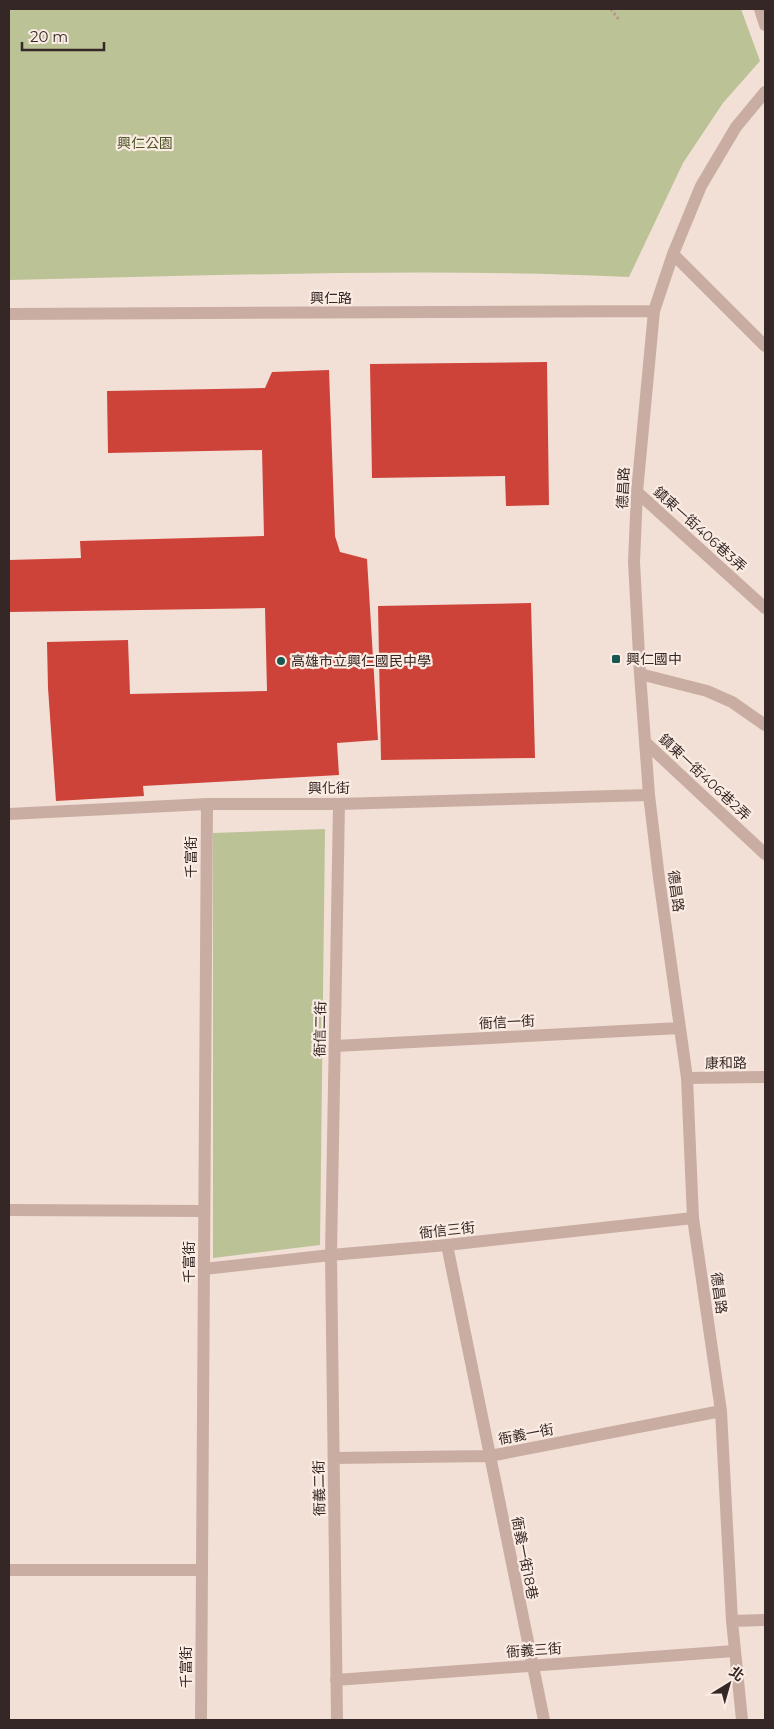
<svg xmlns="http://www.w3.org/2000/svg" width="774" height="1729" viewBox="0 0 774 1729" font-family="Montserrat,'Noto Sans TC',sans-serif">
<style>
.green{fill:#bbc296}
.building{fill:#cd433a}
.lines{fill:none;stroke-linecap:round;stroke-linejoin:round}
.path{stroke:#b6978c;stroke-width:3;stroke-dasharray:2.5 2.5;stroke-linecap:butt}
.street{stroke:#caada2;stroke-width:12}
.poi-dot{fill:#185851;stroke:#faebe3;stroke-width:2}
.labels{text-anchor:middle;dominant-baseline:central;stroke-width:4.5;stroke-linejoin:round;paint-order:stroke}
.park-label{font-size:14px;fill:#4c5427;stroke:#faebe3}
.street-label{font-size:14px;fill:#352725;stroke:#faebe3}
.poi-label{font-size:14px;fill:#352725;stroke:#faebe3;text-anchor:start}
</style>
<rect width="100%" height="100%" fill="#f2e0d6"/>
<path class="green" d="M9 9H741L760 61 723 103 683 163 629 277C423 267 215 276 9 280Z
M325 829 320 1245 213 1258V833Z"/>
<path class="building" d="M547 362 549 505 506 506 505 476 372 478 370 364Z
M329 370 335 536 340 552 367 559 378 740 337 743 339 775 143 786 144 796 56 801 48 688 47 642 128 640 130 694 267 691 265 608 9 612V560L81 558 80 541 264 536 262 450 108 453 107 391 265 388 272 372Z
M531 603 535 758 381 760 378 606Z"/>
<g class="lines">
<path class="path" d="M611 9 620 21"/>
<path class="street" d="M760 9 765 25
M673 254 765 346
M9 314 654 311
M637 492 765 608
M640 674 707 691 732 702 765 725
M645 742 765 854
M9 814 207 804H339L649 795
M335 1046 680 1028
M687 1078 765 1077
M9 1210 204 1211
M447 1245 544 1720
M204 1269 331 1255 447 1245 693 1218
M334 1458 490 1456 721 1411
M9 1570H202
M732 1621 765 1620
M336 1680 734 1651
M201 1720 207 804
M337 1720 331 1255 339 804
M742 1720 732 1621 721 1411 693 1218 687 1078 659 878 649 795 640 674 634 562 637 492 654 311 673 254 701 186 736 127 765 92"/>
</g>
<g class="poi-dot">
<rect x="611" y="654" width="10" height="10" rx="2.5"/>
<circle cx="281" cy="661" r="5"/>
</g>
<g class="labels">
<g class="park-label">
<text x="145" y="143">興仁公園</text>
</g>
<g class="street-label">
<text x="331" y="298">興仁路</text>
<text transform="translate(623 488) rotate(-87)">德昌路</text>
<text transform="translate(700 529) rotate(42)">鎮東一街406巷3弄</text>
<text transform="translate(705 777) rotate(43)">鎮東一街406巷2弄</text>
<text transform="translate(329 788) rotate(-1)">興化街</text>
<text transform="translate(191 857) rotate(-90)">千富街</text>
<text transform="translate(676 891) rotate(82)">德昌路</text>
<text transform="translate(507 1022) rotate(-3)">衙信一街</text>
<text transform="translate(320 1029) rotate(-89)">衙信二街</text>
<text transform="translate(726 1063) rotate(-1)">康和路</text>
<text transform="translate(447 1230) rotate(-6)">衙信三街</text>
<text transform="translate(189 1262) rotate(-90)">千富街</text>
<text transform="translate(719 1293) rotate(82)">德昌路</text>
<text transform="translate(526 1434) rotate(-11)">衙義一街</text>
<text transform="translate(319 1488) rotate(-91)">衙義二街</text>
<text transform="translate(525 1558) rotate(79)">衙義一街18巷</text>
<text transform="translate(534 1650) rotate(-4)">衙義三街</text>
<text transform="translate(186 1667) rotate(-90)">千富街</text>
</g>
<g class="poi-label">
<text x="626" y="659">興仁國中</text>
<text x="291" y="661">高雄市立興仁國民中學</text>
</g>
</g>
<rect width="774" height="1729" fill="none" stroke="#352725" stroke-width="20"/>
<g transform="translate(729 1684) rotate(37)" stroke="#faebe3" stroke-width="4" paint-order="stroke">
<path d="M0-4L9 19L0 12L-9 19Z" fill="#352725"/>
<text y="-8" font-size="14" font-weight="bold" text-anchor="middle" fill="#352725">北</text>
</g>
<path d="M22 42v8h82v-8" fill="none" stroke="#352725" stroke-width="2.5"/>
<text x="30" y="42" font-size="15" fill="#352725" stroke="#faebe3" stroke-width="4" paint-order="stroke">20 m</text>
</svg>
